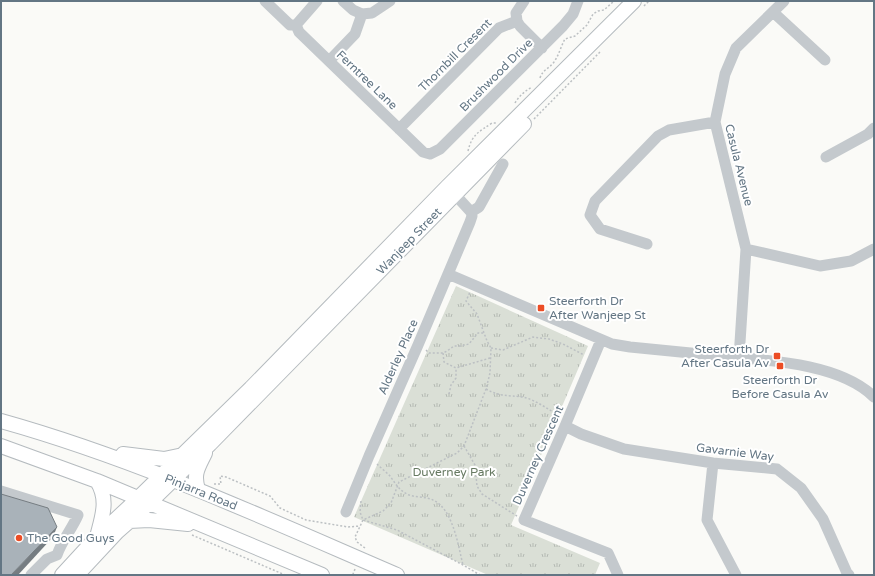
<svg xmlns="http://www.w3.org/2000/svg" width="875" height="576" viewBox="0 0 875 576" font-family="'Varela Round',sans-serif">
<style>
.park{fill:url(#park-tufts)}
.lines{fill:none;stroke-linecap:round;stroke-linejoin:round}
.major-casing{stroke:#b5bbbf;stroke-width:16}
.path{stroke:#bcc0c3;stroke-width:1.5;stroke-dasharray:2 2;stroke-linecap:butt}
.minor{stroke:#c4c9cd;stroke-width:11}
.major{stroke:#fff;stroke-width:14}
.shaded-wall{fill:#767d82}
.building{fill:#a9b2b9;stroke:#767d82}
.poi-dot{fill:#ec4d25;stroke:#fff;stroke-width:1.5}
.labels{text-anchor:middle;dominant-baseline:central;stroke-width:4;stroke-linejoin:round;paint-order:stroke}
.street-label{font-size:12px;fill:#637684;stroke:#fff}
.poi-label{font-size:12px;fill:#637684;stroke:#fff;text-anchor:start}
.park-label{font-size:12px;fill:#677a62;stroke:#fff}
</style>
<defs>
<pattern id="park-tufts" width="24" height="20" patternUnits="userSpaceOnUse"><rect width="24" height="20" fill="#dadfd6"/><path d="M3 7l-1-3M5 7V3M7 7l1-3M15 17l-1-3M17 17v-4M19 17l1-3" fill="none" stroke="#b4b9b3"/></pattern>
</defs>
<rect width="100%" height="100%" fill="#fafaf7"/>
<path class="park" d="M456 286 588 346 511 525 600 563 595 575H488L354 517Z"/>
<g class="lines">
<defs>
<path id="major" d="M1 421C137 459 267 519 397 575
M1 446 97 481 322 575
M123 454 164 459 183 455
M198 490C193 473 198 468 205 453
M129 521 149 520 188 524
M97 537C102 517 109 500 97 481
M62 575 97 537 130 506 251 388 447 187 634 1
M77 575 117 532 142 510 210 444 524 124"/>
</defs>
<use href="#major" class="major-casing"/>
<path class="path" d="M644 6 649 1
M540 78C543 69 549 69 554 62 559 55 561 46 565 39L575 36 587 25 593 14 598 11 604 10 614 1
M515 103C519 96 525 91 532 87
M534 119 600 52
M468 151C472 134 479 132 492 123H496
M491 348 503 350 533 337 549 339 563 344 584 355
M426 350 429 353H443L447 351 454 346H461L469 344 478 333H484
M443 353 444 362 456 368 490 358
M486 389C500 397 508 395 523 397 536 400 549 410 560 416
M449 394 451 385 456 378V368
M464 446 475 465 477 486 482 494 517 516
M377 464C381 468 386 472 390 476 395 483 399 490 407 494 414 498 425 496 433 500 453 509 458 545 463 565
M214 484H221L220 476 226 477 270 496 280 508 306 520 348 527 360 526
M361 501 360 512 363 520 397 530 463 565 480 575
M192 535 285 575
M365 548 357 542 355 537 363 520 383 511 391 503 399 482 457 453 464 446 486 389 490 373 491 348 487 341 477 314 466 301 470 292
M355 569 353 574 357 575"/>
<path class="minor" d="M265 1 290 25H296
M343 1 353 10 362 14
M773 12 825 60
M517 21 520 26 542 48
M296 25 299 32 423 152 430 154 440 149 563 26 573 14 578 1
M296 25 317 1
M329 61 355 34 362 14 372 13 390 1
M399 129 499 28 517 21 516 13 524 1
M826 157 868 134 874 128
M471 212 479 207 503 164
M647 244 600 229 590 215 595 201 658 136 669 130 715 122
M746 249 820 266 851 261 874 249
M448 274 612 344 630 347C660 350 690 353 721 356 766 360 840 363 874 397
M601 340 565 426 524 520 608 553 618 575
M739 358 746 249 715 122 725 74 736 48 784 1
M565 426 581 434 624 449 713 463 777 469 801 488 823 519 847 573 849 575
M713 463 707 520 736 575
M1 491 78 515C72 529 62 540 57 555L47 559 31 575
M346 512 369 456 418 345 470 222 472 216 471 212 450 189"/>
<use href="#major" class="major"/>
</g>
<path class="shaded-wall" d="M57 527 53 537 18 575H11Z"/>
<path class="building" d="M1 494 48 508 57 527 11 575H1Z"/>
<g class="poi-dot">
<rect x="537" y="304" width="8" height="8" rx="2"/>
<rect x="773" y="352" width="8" height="8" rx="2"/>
<rect x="776" y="362" width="8" height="8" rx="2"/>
<circle cx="19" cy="538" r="4"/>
</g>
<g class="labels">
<g class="street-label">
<text transform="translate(455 55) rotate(-45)">Thornbill Cresent</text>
<text transform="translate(496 75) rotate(-45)">Brushwood Drive</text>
<text transform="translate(367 80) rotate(44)">Ferntree Lane</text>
<text transform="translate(739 165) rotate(76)">Casula Avenue</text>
<text transform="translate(409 241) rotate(-46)">Wanjeep Street</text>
<text transform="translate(398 357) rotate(-66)">Alderley Place</text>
<text transform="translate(735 452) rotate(7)">Gavarnie Way</text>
<text transform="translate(538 455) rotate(-66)">Duverney Crescent</text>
<text transform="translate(201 492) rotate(22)">Pinjarra Road</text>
</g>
<g class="poi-label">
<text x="549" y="301">Steerforth Dr<tspan x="549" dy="14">After Wanjeep St</tspan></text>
<text x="769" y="349" text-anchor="end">Steerforth Dr<tspan x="769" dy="14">After Casula Av</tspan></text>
<text x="780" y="380" text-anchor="middle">Steerforth Dr<tspan x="780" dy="14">Before Casula Av</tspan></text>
<text x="27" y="538">The Good Guys</text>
</g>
<g class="park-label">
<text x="454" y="472">Duverney Park</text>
</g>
</g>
<rect width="875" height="576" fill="none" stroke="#637684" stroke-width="4"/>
</svg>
